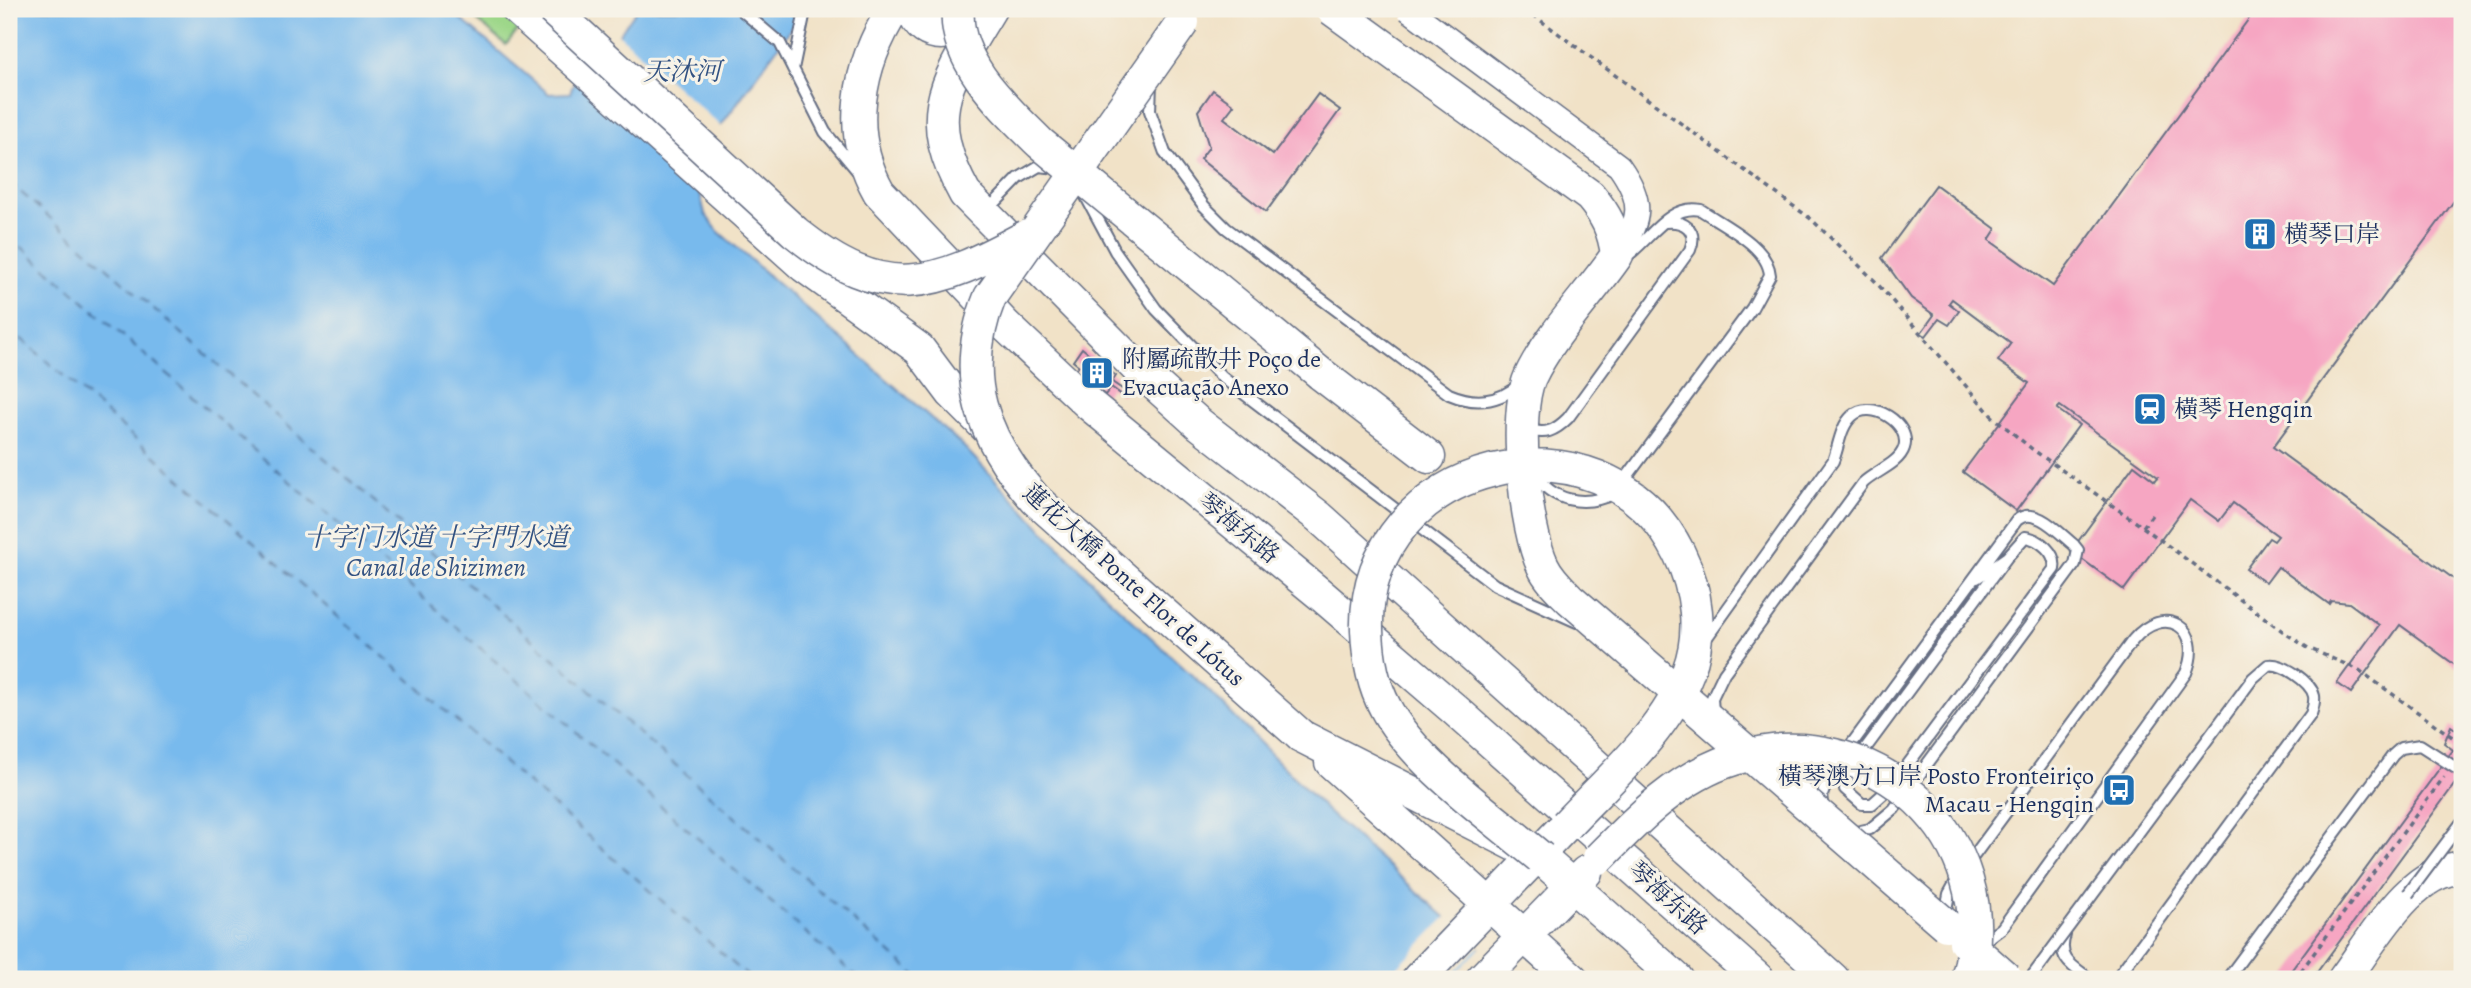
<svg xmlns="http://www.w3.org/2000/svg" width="2471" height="988" viewBox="0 0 2471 988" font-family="Alegreya,'Noto Serif SC',serif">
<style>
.green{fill:#9dd789;stroke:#5c8374;stroke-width:2}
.water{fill:#78baed;stroke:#4a74a6;stroke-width:2}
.pier{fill:#f1e2c7}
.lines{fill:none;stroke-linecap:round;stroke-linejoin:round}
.ferry{stroke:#325282;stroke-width:2;stroke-dasharray:9 7;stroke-linecap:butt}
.building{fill:#f6a6c2}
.lane-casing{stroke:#666e83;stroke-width:14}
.secondary-casing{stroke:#666e83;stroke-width:35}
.path{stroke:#666e83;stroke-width:3.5;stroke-dasharray:5 5;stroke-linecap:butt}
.lane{stroke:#fff;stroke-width:10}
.secondary{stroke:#fff;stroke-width:32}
.lane-bridge-casing{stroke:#666e83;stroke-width:14;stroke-linecap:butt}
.street-bridge-casing{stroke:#666e83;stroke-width:26;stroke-linecap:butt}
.secondary-bridge-casing{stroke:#666e83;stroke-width:35;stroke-linecap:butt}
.lane-bridge{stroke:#fff;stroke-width:10}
.street-bridge{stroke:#fff;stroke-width:23}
.secondary-bridge{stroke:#fff;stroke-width:32}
.labels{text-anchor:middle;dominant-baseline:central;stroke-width:6;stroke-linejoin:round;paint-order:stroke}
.poi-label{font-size:24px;fill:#1b2f5e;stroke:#f7f3e8;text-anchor:start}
.street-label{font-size:24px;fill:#1b2f5e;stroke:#f7f3e8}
.water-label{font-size:26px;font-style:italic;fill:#325282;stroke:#f7f3e8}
</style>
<rect width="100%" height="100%" fill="#f7f3e8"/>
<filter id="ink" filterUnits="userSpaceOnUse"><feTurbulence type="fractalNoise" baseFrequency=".0143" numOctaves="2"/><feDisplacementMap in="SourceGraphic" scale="14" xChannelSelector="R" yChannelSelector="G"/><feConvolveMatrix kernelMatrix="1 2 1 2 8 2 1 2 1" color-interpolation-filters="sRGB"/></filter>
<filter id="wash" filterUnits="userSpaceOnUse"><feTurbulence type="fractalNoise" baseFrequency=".00686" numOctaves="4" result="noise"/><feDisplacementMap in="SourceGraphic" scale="28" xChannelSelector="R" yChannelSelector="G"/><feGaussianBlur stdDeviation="1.57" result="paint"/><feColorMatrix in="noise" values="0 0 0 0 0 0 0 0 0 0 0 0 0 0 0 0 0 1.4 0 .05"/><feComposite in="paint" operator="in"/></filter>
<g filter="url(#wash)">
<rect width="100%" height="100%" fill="#f1e2c7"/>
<path class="green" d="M464 9H534L506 45Z"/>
<path class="water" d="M9 9H449L549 94 570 93 582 64 602 58 637 9H805L715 134 700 193 705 214 719 232 964 447 1104 594 1209 691 1327 811 1514 979H9Z"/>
<path class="pier" d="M616 32 723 128 709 153 600 56Z
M1448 915 1481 945 1448 979H1386Z
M1482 946 1515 975 1511 979H1450Z"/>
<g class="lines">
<path class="ferry" d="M9 182 920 979
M9 236 859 979
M9 328 751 979"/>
</g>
<g id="blocks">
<path class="building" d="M2256 9H2462V190L2273 447 2462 585V670L2400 625 2351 693 2337 683 2379 625 2349 603 2331 601 2329 604 2278 567 2266 583 2246 569 2269 538 2274 541 2278 536 2233 503 2219 521 2190 500 2124 590 2071 551 2134 465 2155 481 2158 477 2060 406 2057 409 2079 425 2016 511 1963 472 2029 383 1998 361 2011 343 1952 299 1949 303 1959 311 1949 325 1939 319 1926 336 1921 333 1934 315 1911 298 1882 258 1936 185 1996 229 1989 240 2053 286Z
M1213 90 1234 105 1224 118 1273 155 1318 94 1340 110 1266 212 1200 159 1209 147 1198 111Z
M1082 348 1116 376 1112 382 1125 391 1122 395 1111 387 1105 395 1097 389 1099 386 1076 370 1079 366 1073 361Z
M2451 726 2462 734V774L2312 979H2285L2453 750 2444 743Z"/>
</g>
</g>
<g filter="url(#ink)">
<use href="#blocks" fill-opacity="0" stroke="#666e83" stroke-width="2"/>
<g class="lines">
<defs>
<path id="lane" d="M740 9 780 43 825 132 860 174
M793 69 804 16 795 9
M1151 83 1150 111 1165 153
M1085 195 1115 251 1156 309 1222 377 1495 585 1577 622
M986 212 1019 178 1039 166 1057 168
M1977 578 2007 557 2025 537C2040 539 2057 553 2054 569L1891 787 1872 804H1862L1845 789 1851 768 2007 557
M1824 810 1822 795 1831 772 2017 520C2035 505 2059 533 2074 545L2078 550 2075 564 1894 809 1870 829 1851 833
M1945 915 1949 894 1959 876 2133 640C2164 603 2205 627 2186 673L2002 928 1990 937 1977 941
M2065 935C2057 959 2072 966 2090 979"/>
<path id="secondary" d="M517 9 804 266 919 349 952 393 987 428
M894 9C858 65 845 133 879 192L1006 326 1090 405 1320 594 1454 709 1758 979
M912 9C923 45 961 35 981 14
M990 9C947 81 920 113 965 194L1137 368 1198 423 1319 517 1833 979
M1321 374 1429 457
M1301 736 1541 858 1677 979
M1331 762 1572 979
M1418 979 1566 825
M1482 979 1586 872
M2344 979C2372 942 2411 868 2462 868"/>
</defs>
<use href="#lane" class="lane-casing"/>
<use href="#secondary" class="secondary-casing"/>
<path class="path" d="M1525 9 1811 219 1875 281 1992 416 2032 449 2143 527 2155 511
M2143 527 2285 633 2308 648 2359 670 2462 744
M2295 979 2444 777"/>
<use href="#lane" class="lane"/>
<use href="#secondary" class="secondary"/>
<defs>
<path id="lane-bridge" d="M1165 153 1204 206 1226 228 1449 394C1475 405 1498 403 1520 384
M1527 428C1544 437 1556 430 1568 418L1690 250C1698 230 1685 220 1665 222
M1533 472C1552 502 1584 508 1615 493L1752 308 1770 275C1768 246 1723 225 1701 210 1668 203 1648 243 1623 259
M1705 640 1833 461C1839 446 1840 427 1852 416 1871 398 1912 424 1904 448 1899 464 1874 472 1863 483L1724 673 1712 698 1713 713
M2408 894 2462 822
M2030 979 2253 678 2268 665C2282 662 2311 682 2314 696 2315 702 2313 708 2311 714L2116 979
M2227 979 2393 755 2401 748 2420 745 2462 772"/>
<path id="street-bridge" d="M1408 9 1619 166C1644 201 1642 220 1617 255"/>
<path id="secondary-bridge" d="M552 9 795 232C885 305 933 287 1027 236
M958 9C953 62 1006 109 1040 143L1321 374
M1332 9 1590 196C1606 215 1614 230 1617 255 1591 293 1549 336 1530 377 1513 415 1525 529 1543 566 1549 579 1560 589 1570 599L1946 925
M1183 22 990 297C958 376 982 439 1036 500L1301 736
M1541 858C1493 817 1414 763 1385 707 1372 683 1368 657 1367 630 1362 459 1603 401 1679 553 1697 589 1703 633 1688 672 1665 732 1609 779 1566 825
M1599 858C1638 818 1679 776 1734 759 1872 715 2007 839 1967 979
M1965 942 2007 979"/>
</defs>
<use href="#lane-bridge" class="lane-bridge-casing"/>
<use href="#street-bridge" class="street-bridge-casing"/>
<use href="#secondary-bridge" class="secondary-bridge-casing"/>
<use href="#lane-bridge" class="lane-bridge"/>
<use href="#street-bridge" class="street-bridge"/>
<use href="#secondary-bridge" class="secondary-bridge"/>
</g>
</g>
<defs>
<symbol id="building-square" viewBox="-11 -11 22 22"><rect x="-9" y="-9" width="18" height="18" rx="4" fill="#1f6fb2" stroke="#f7f3e8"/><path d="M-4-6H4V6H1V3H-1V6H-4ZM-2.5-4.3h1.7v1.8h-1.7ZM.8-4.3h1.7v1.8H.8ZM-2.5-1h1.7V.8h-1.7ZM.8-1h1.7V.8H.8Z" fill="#fff"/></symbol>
<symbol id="station-square" viewBox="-11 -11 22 22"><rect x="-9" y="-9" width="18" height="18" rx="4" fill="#1f6fb2" stroke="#f7f3e8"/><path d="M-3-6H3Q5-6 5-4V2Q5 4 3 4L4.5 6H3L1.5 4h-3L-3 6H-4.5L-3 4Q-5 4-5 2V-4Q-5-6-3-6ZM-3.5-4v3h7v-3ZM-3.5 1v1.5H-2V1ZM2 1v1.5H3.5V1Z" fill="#fff"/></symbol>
<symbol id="bus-square" viewBox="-11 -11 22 22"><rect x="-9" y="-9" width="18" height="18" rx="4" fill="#1f6fb2" stroke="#f7f3e8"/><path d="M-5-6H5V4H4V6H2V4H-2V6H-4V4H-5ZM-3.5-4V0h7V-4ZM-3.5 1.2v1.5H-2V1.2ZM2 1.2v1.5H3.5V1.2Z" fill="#fff"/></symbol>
</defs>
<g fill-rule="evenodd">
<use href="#building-square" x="2241" y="215" width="38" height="38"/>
<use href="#building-square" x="1078" y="354" width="38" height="38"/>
<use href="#station-square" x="2131" y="390" width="38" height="38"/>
<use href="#bus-square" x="2100" y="771" width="38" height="38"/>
</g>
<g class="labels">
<g class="poi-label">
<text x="2284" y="234">横琴口岸</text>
<text x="1122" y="359">附屬疏散井 Poço de<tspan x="1122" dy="28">Evacuação Anexo</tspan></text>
<text x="2174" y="409">橫琴 Hengqin</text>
<text x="2094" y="776" text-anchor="end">橫琴澳方口岸 Posto Fronteiriço<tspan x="2094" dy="28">Macau - Hengqin</tspan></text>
</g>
<g class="street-label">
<text transform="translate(1239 528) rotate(39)">琴海东路</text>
<text transform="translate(1134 585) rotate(42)">蓮花大橋 Ponte Flor de Lótus</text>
<text transform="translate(1668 898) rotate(42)">琴海东路</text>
</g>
<g class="water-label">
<text x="682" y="71">天沐河</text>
<text x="436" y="537">十字门水道 十字門水道<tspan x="436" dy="30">Canal de Shizimen</tspan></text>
</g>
</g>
<rect width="2471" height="988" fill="none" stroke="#f7f3e8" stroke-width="35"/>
</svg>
